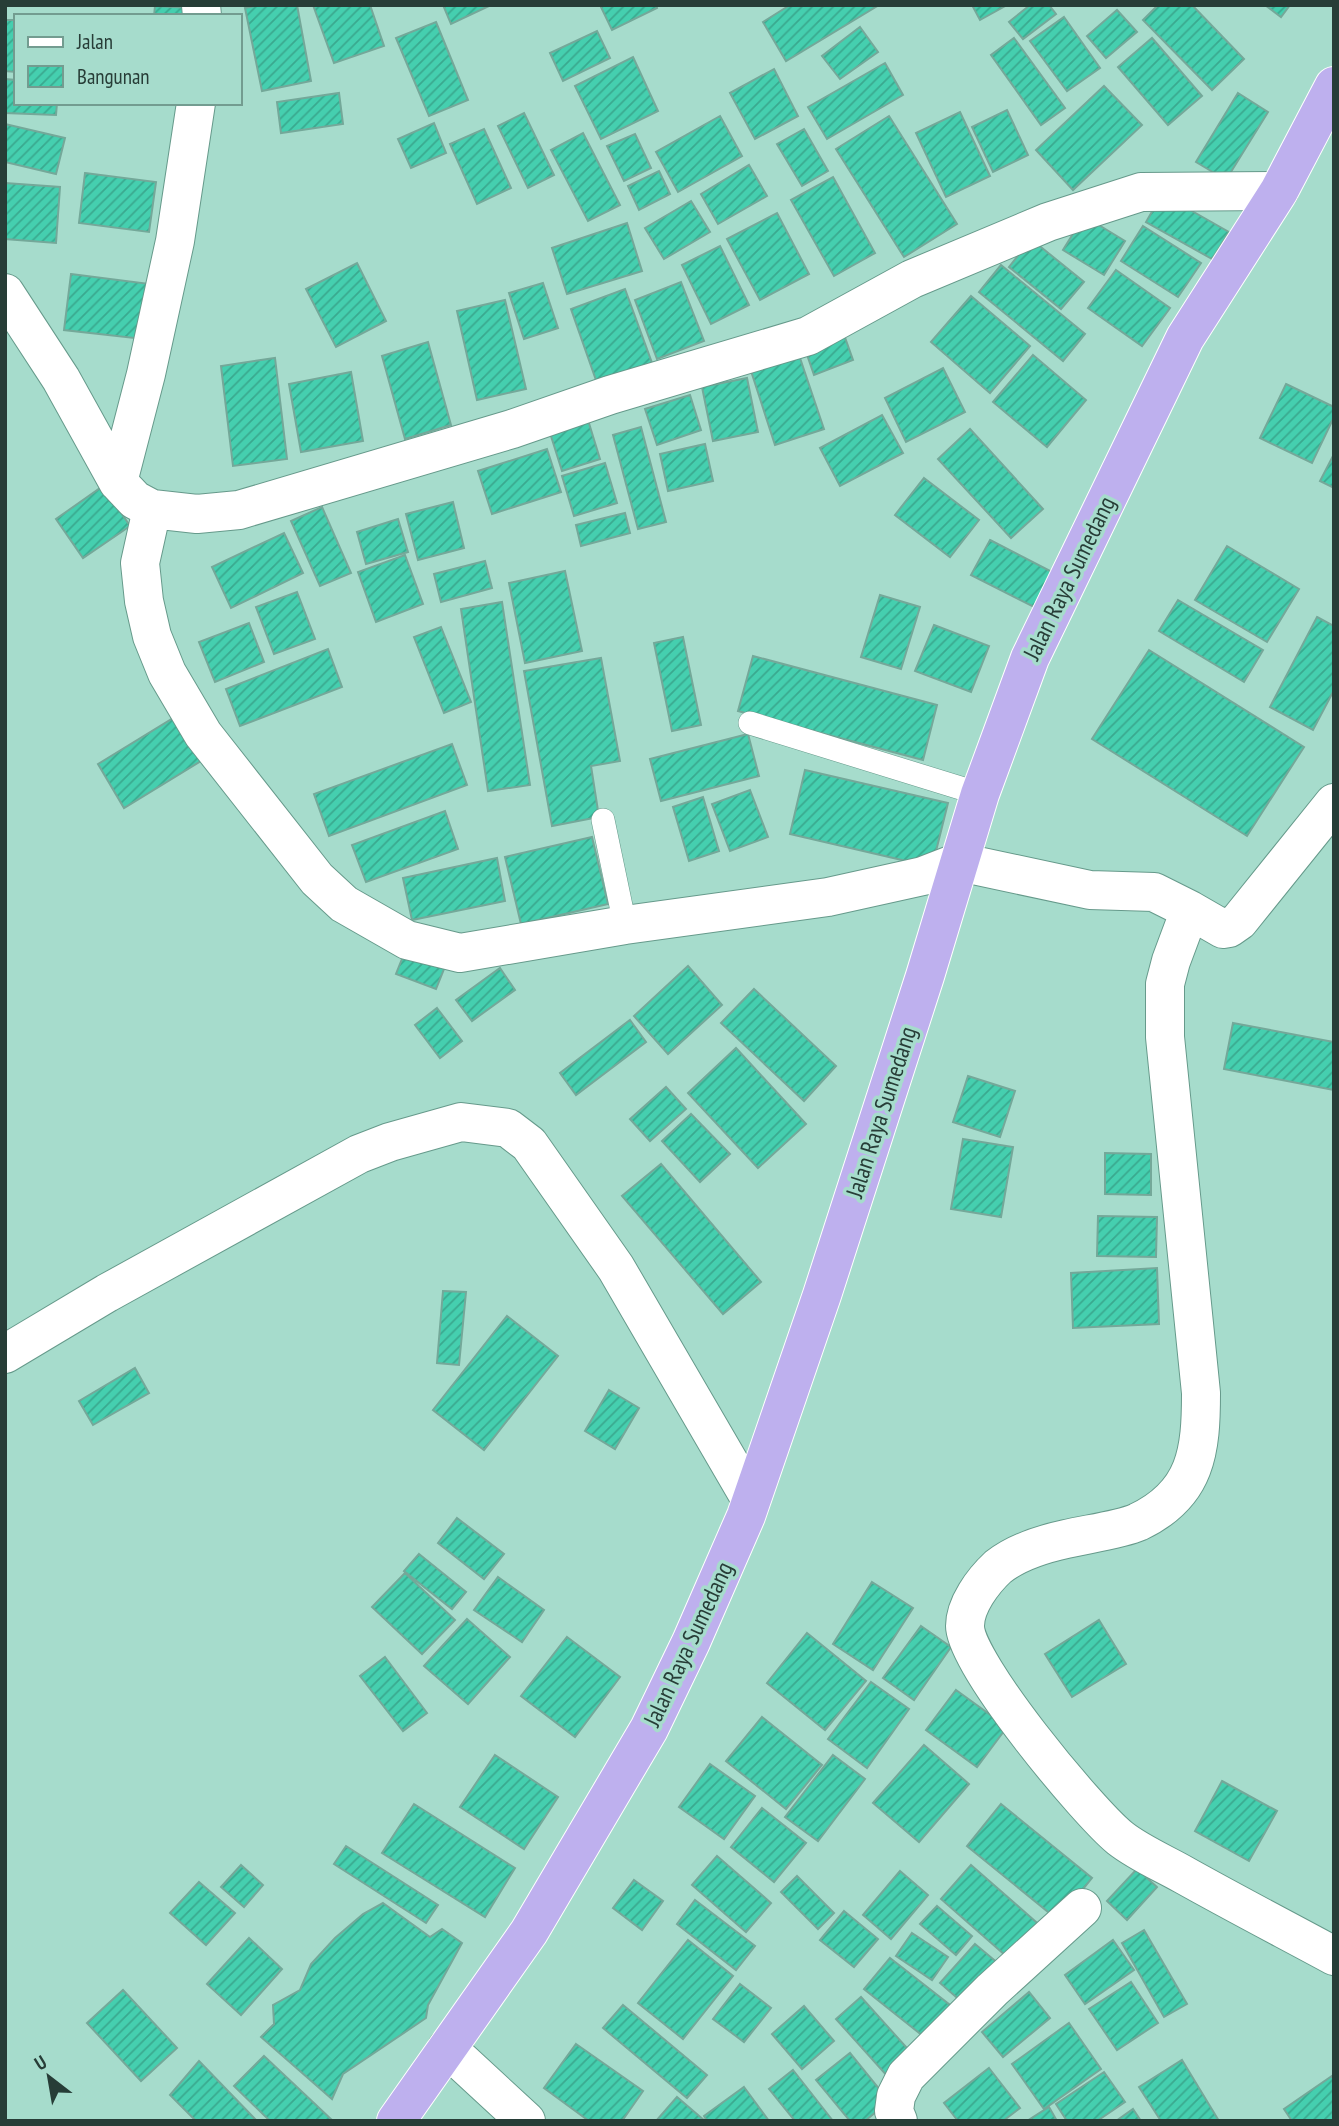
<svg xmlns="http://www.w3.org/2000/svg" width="1339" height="2126" viewBox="0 0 1339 2126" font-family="'PT Sans Narrow',sans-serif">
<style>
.building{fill:url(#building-hatch);stroke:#74a899;stroke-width:2}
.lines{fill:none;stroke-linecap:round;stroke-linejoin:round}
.service-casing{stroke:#669a8b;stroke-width:24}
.minor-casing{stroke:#669a8b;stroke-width:40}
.trunk-casing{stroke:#fff;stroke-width:40}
.service{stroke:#fff;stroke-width:23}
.minor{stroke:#fff;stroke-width:38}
.trunk{stroke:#beb0ee;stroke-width:38}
.labels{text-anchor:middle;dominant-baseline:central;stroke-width:7;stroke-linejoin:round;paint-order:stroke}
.street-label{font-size:24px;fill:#273d37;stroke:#a6dccc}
</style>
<defs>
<pattern id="building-hatch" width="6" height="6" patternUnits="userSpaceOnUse" patternTransform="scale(1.75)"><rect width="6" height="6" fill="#45cfaf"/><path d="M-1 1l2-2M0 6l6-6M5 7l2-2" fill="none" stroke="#3aa98f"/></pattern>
</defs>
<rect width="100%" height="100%" fill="#a6dccc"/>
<path class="building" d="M259 5H297L311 81 262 91 245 8Z
M313 5H370L384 46 334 63Z
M443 5H491L451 24Z
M600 5H656L657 8 612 30Z
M790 5H879L786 61 763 22Z
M972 5H1007L980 20Z
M1030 5H1049L1056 14 1023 39 1009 22Z
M1158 5H1192L1244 59 1212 90 1143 20Z
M1265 5H1290L1281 17Z
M155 6 192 8 191 16H154Z
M1117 10 1137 32 1106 58 1087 36Z
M1064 17 1100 68 1067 91 1030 41Z
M5 20H16V72L5 71Z
M436 22 468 100 429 116 396 38Z
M860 27 878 52 840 79 822 56Z
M597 31 610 58 563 81 550 53Z
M1014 38 1065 108 1041 125 991 55Z
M1152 38 1202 96 1168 125 1118 67Z
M633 57 658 111 601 139 575 86Z
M885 63 903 95 827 139 808 107Z
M774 69 798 116 755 139 730 93Z
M5 79 16 80V103H57L56 115 5 113Z
M1104 86 1142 125 1073 190 1036 150Z
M339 93 343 124 281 133 277 102Z
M1238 93 1268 112 1226 180 1196 162Z
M1007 110 1028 155 993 172 972 127Z
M960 112 990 176 946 197 916 133Z
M524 113 554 175 528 188 498 126Z
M720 116 742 156 678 192 656 152Z
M889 116 957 224 904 257 836 149Z
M434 123 446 153 411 168 398 139Z
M5 124 65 138 56 174 5 162Z
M484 129 511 188 477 204 450 144Z
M804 129 828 171 802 186 777 144Z
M583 133 620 205 588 221 551 150Z
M635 134 651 168 624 181 607 146Z
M749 165 767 196 718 224 701 194Z
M659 171 670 194 639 210 628 186Z
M85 173 156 182 149 232 79 223Z
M833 177 875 253 834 276 791 200Z
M5 183 60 187 56 243 5 239Z
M1162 194 1229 232 1212 259 1146 222Z
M691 201 710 232 664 259 645 228Z
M777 213 809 274 760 300 727 239Z
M1084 216 1125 241 1104 275 1063 250Z
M627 223 642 271 567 294 552 248Z
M1143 226 1201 263 1178 297 1121 261Z
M1031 239 1084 282 1061 309 1009 267Z
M720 246 749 305 711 324 682 265Z
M357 263 386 321 336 347 306 289Z
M1001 265 1085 334 1063 361 979 292Z
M1116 270 1170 308 1142 346 1088 308Z
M71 274 150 284 143 339 64 330Z
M681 282 704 341 657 359 635 300Z
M543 283 558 328 524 339 509 293Z
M625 289 652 363 597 383 571 309Z
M971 296 1030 346 990 393 931 342Z
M505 300 526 389 477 400 457 311Z
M842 329 853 360 814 375 803 343Z
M428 342 451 425 405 439 382 356Z
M799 355 824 429 775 445 751 371Z
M1033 355 1086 400 1047 447 993 402Z
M275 358 287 459 233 466 221 366Z
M943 368 965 412 906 442 885 398Z
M351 372 363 441 301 452 289 384Z
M747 378 758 432 713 441 702 387Z
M1286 384 1334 407V417L1312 463 1260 438Z
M690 395 701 430 657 445 645 409Z
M882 415 903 453 840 486 820 448Z
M588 420 600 459 562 471 550 433Z
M641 427 666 522 638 529 613 435Z
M970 429 1043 509 1011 538 938 459Z
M705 444 713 481 668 491 660 454Z
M547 449 561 492 492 514 478 471Z
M1334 454V488L1320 481Z
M605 463 617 503 574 516 562 476Z
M924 478 979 520 950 557 895 515Z
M103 486 130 526 83 558 56 519Z
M453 502 464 548 418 560 406 514Z
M322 507 351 573 320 586 291 521Z
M625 513 630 533 581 546 576 525Z
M398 519 408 552 366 564 357 532Z
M284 533 303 573 231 608 212 567Z
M990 540 1054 573 1036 608 971 575Z
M1227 546 1299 589 1267 642 1195 600Z
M405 555 423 604 376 622 358 572Z
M485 561 492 588 441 602 434 574Z
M565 571 582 651 525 663 509 583Z
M297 592 315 639 274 654 256 607Z
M880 595 920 607 901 669 861 657Z
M1178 600 1263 650 1244 682 1159 631Z
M502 602 530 785 488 791 461 609Z
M1317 617 1334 626V690L1313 730 1270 707Z
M249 623 264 662 215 682 199 642Z
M934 625 989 646 971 692 915 671Z
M441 627 471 702 444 713 414 637Z
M683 637 701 725 672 731 654 643Z
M328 649 342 687 240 726 226 689Z
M1149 650 1304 747 1247 836 1092 739Z
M753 656 937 705 923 760 738 711Z
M601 658 620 761 591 766 599 817 552 826 524 671Z
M175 717 201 761 124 808 98 764Z
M748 734 759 776 661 801 650 759Z
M452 744 467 785 329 836 314 794Z
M805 770 948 803 932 867 790 834Z
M750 790 768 837 730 851 712 804Z
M703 797 719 851 689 861 673 807Z
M445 811 458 849 366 882 352 845Z
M592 837 608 904 521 924 505 857Z
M497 858 505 901 412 920 403 878Z
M408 944 448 959 436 989 396 974Z
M688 966 722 1005 668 1054 634 1016Z
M500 968 515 990 472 1021 456 1000Z
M754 989 836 1066 804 1101 721 1023Z
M437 1008 462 1041 440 1058 415 1025Z
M630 1020 646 1042 576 1095 560 1073Z
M1233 1023 1334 1042V1090L1224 1069Z
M736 1048 806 1124 758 1168 688 1093Z
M968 1076 1015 1091 1000 1137 953 1122Z
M666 1087 686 1109 650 1141 630 1119Z
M691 1114 730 1154 700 1182 662 1141Z
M963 1139 1013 1147 1001 1217 951 1209Z
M1105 1153 1151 1154V1195L1105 1194Z
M661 1164 761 1282 723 1314 622 1196Z
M1098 1216 1157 1217 1156 1257 1097 1256Z
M1157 1268 1159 1324 1073 1328 1071 1273Z
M443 1291 466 1292 459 1365 437 1363Z
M507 1316 558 1356 484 1450 433 1410Z
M135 1368 149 1393 93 1425 79 1401Z
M609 1390 639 1408 615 1449 585 1431Z
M457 1518 504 1554 484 1579 438 1543Z
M419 1554 466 1592 452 1609 404 1571Z
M405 1573 455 1620 422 1654 372 1607Z
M498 1577 544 1610 522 1642 474 1610Z
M872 1582 913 1608 873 1670 833 1644Z
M467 1619 510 1657 468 1704 424 1666Z
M1099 1620 1126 1664 1072 1697 1045 1654Z
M921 1626 951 1647 914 1700 883 1678Z
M807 1633 866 1681 825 1730 767 1683Z
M567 1637 620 1677 575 1737 521 1696Z
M385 1657 427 1713 403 1731 360 1676Z
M871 1682 909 1709 867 1768 828 1739Z
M956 1690 1007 1727 977 1767 926 1730Z
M762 1717 822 1765 786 1809 726 1761Z
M924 1745 969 1784 919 1842 873 1803Z
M495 1755 558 1797 524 1849 460 1807Z
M833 1755 865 1779 818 1841 785 1817Z
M710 1764 755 1796 724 1839 679 1807Z
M1222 1781 1277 1811 1249 1861 1195 1831Z
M414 1804 515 1868 485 1917 382 1853Z
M1001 1804 1092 1878 1058 1920 967 1846Z
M762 1808 806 1843 774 1882 731 1847Z
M346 1846 438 1905 426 1923 334 1864Z
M717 1856 771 1903 746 1932 692 1885Z
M241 1865 263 1885 244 1907 221 1887Z
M971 1865 1043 1928 1013 1962 941 1899Z
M1137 1869 1157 1887 1127 1920 1107 1901Z
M900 1871 928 1895 891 1939 863 1915Z
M797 1876 834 1913 818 1929 781 1892Z
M634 1880 663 1901 642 1930 613 1908Z
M199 1882 235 1913 206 1945 170 1913Z
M695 1900 755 1946 736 1970 677 1924Z
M383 1903 430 1937 442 1929 462 1943 428 2005 426 2018 343 2074 332 2099 261 2037 274 2024 273 2005 300 1990 311 1964 335 1938 363 1914Z
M937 1906 972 1936 956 1955 920 1924Z
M844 1911 878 1939 854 1967 820 1940Z
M1144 1930 1187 2004 1164 2017 1122 1943Z
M912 1933 948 1957 932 1980 896 1956Z
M249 1938 282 1969 241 2015 207 1984Z
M688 1940 733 1976 683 2039 638 2003Z
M1113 1940 1134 1970 1085 2004 1065 1975Z
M975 1944 1005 1969 970 2009 940 1983Z
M890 1958 959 2012 933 2044 864 1989Z
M1131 1982 1158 2023 1117 2050 1089 2009Z
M740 1984 771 2008 744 2042 713 2019Z
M123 1990 177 2048 141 2081 87 2023Z
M1029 1992 1050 2018 1003 2057 982 2032Z
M861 1997 915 2057 890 2079 836 2019Z
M623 2005 707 2075 687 2098 603 2028Z
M804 2006 834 2041 802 2069 772 2034Z
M1069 2023 1101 2069 1044 2109 1012 2064Z
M576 2044 643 2091 622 2121H589L544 2088Z
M850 2053 889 2101 865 2121H850L816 2080Z
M264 2056 333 2121H270L234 2086Z
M1182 2060 1219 2121H1161L1139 2087Z
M199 2061 257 2121H196L170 2095Z
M989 2068 1020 2108 1003 2121H958L944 2103Z
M793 2070 833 2121H795L769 2089Z
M1104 2072 1125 2102 1097 2121H1067L1056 2104Z
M1332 2076 1334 2079V2121H1292L1284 2109Z
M744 2087 769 2121H707L704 2116Z
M677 2097 705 2121H656Z
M1049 2107 1057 2121H1027Z
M1133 2109 1141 2121H1116Z"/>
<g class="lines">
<defs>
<path id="service" d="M750 723 980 794
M603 820 625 925"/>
<path id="minor" d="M201 5 202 16
M5 293 61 379 118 482 135 500 152 509 197 514 239 510 512 429 610 395 808 336 912 279 1048 222 1141 192 1279 191
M118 482 146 374 175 241 196 103
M152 509 140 563 144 601 152 636 167 673 203 734 317 879 344 904 407 940 460 953 625 925 828 897 923 876 959 862 1090 890 1154 892 1190 910 1223 929 1229 928 1239 921 1334 803
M1190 910 1171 961 1165 984V1037L1201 1393C1201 1450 1197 1494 1138 1522 1120 1530 1087 1534 1066 1539 1043 1544 1017 1552 998 1567 983 1581 965 1605 965 1626 965 1664 1087 1811 1120 1838 1139 1853 1163 1863 1184 1875 1234 1903 1284 1929 1334 1956
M5 1354 107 1293 359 1154 390 1142 461 1122 508 1128 529 1144 616 1268 751 1500
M447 2048 526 2121
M898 2121 894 2111 896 2096 906 2076 992 1990 1082 1908"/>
<path id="trunk" d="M396 2121 529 1932 649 1729 691 1642 746 1516 822 1295 925 976 980 794 1030 658 1185 338 1279 191 1334 86"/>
</defs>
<use href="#service" class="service-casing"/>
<use href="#minor" class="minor-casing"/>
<use href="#trunk" class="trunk-casing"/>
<use href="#service" class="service"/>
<use href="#minor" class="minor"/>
<use href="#trunk" class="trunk"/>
</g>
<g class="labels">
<g class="street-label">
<text transform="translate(1069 578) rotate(-64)">Jalan Raya Sumedang</text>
<text transform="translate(881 1112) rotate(-72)">Jalan Raya Sumedang</text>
<text transform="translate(688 1644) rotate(-65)">Jalan Raya Sumedang</text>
</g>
</g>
<rect width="1339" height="2126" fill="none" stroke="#273d37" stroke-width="14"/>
<rect x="14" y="14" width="228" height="91" fill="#a6dccc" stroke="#739c90" stroke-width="2"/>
<rect x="28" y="37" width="35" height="10" fill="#ffffff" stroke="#739c90" stroke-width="2"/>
<text x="77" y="49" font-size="21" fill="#273d37">Jalan</text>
<rect x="28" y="66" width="35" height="21" fill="url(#building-hatch)" stroke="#739c90" stroke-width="2"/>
<text x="77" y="84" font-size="21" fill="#273d37">Bangunan</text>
<g transform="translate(49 2077) rotate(329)" stroke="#a6dccc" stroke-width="5" paint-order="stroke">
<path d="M0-5L12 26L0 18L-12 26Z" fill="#273d37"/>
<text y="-10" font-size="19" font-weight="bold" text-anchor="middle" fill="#273d37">U</text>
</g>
</svg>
